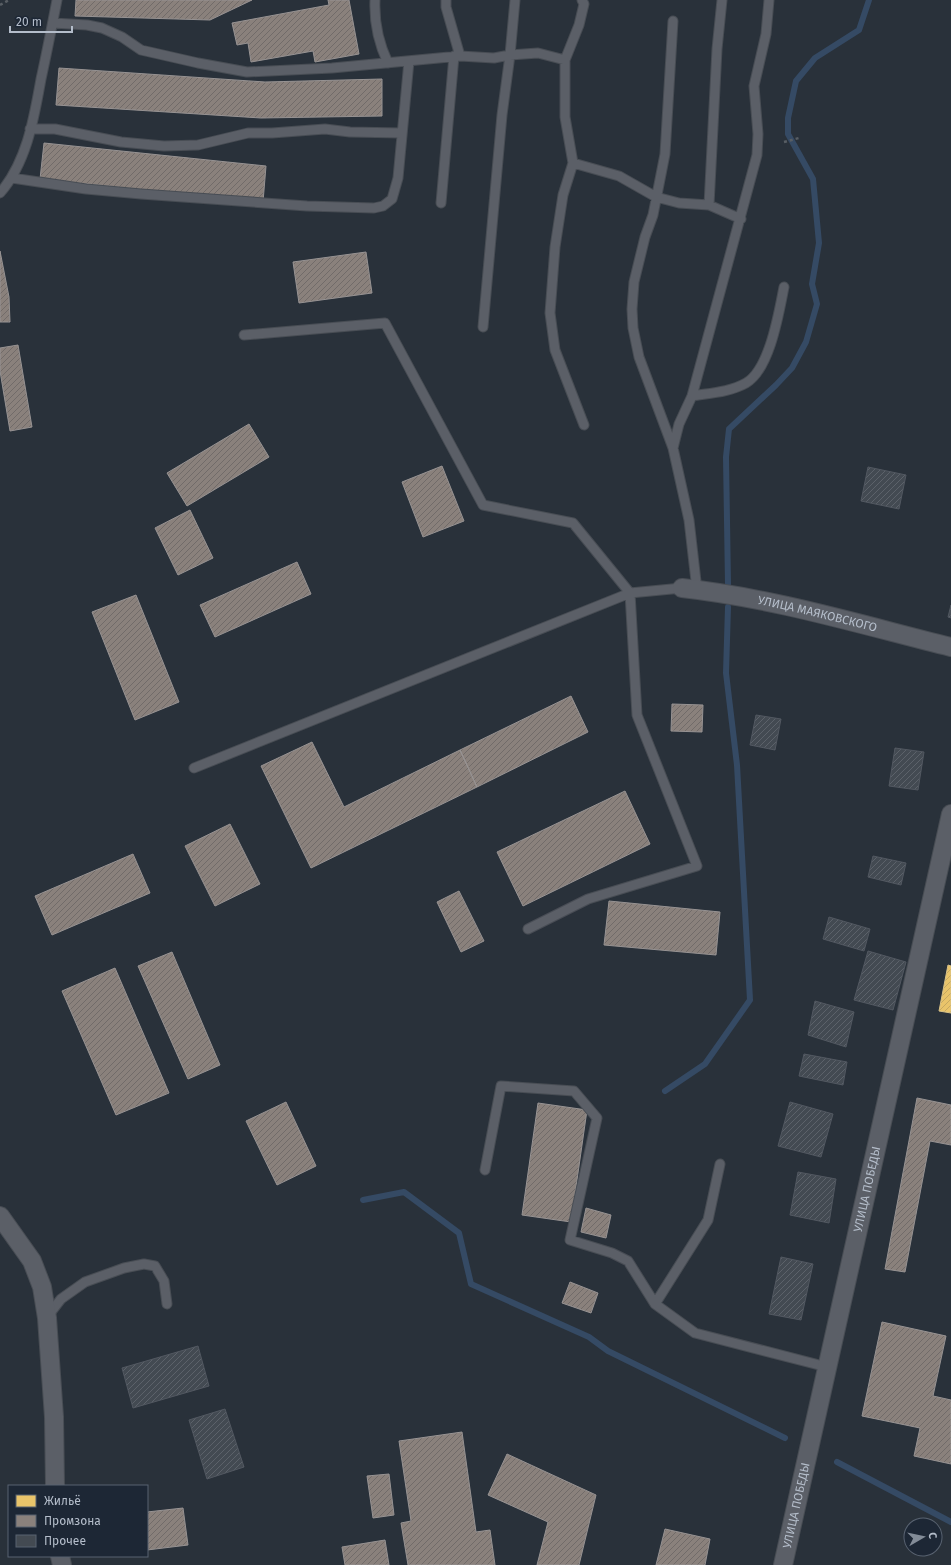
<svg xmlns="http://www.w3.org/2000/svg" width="951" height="1565" viewBox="0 0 951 1565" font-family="'Fira Sans',sans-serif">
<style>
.homes{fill:url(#homes-hatch);stroke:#d9c287}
.industry{fill:url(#industry-hatch);stroke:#979393}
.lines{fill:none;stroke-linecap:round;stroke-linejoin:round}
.stream{stroke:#354a64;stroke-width:6}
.building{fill:url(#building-hatch);stroke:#525861}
.service-casing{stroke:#484d54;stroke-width:11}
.minor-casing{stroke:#484d54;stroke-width:20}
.path{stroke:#585e64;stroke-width:2.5;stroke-dasharray:3 3;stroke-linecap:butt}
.service{stroke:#5b5f67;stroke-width:9}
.minor{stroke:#5b5f67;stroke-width:18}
.labels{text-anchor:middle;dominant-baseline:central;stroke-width:4;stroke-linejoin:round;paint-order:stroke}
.street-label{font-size:12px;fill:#b4bdca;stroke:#1d2735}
</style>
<defs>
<pattern id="homes-hatch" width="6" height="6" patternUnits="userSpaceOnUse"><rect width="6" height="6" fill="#e9c46a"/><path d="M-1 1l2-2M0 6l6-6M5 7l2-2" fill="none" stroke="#c5a861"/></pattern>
<pattern id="industry-hatch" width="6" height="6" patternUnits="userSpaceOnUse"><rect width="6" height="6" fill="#8a817c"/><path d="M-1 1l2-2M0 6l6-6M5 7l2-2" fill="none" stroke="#716b69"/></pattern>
<pattern id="building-hatch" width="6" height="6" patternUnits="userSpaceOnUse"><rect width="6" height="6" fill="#434a52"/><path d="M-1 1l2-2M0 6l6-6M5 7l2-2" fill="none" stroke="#5c626a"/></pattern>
</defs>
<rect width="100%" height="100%" fill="#29313a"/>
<path class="homes" d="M948 965 951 966V1013L939 1011Z"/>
<path class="industry" d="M76 0H252L210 20 75 16Z
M328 0H349L359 54 315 62 313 51 251 62 248 43 237 45 232 23 329 5Z
M59 68 265 82 382 79V116L261 118 56 105Z
M44 143 266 166 263 202 40 179Z
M0 251 9 297 10 322H0Z
M366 252 372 293 299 303 293 262Z
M18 345 32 427 10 431 0 371V348Z
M249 424 269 457 187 506 167 473Z
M442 466 464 521 423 537 402 482Z
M190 510 213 558 178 575 155 528Z
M297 562 311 594 215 637 200 605Z
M136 595 179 702 135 720 92 612Z
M571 696 588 732 477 787 460 750Z
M672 704 703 705 702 732 671 731Z
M312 742 344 807 460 750 477 787 311 868 261 766Z
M625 791 650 844 523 906 497 852Z
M230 824 260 884 215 906 185 846Z
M133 854 150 893 52 935 35 896Z
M459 891 484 941 461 952 437 902Z
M609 901 720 912 716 955 604 945Z
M172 952 220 1065 188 1079 138 966Z
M115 968 169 1093 116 1115 62 991Z
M917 1098 951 1105V1145L930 1141 905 1272 885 1269Z
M286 1102 316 1166 277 1185 246 1121Z
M538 1103 587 1110 571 1222 522 1215Z
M586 1208 611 1215 606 1238 581 1232Z
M570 1282 598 1293 591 1313 562 1303Z
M882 1322 946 1336 933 1396 951 1400V1464L914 1456 920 1428 862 1416Z
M462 1432 476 1532 490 1530 495 1565H408L401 1523 411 1521 399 1441Z
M507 1454 596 1495 579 1565H537L548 1522 488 1495Z
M389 1474 394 1515 373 1518 367 1476Z
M183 1508 188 1545 147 1550V1512Z
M665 1529 710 1539 705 1565H656Z
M385 1540 389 1565H345L342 1547Z"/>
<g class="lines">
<path class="stream" d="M728 584 726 457 729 429 776 385 792 368 806 342 817 304 812 284 819 243 813 179 788 134V118L796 81 815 58 859 30 869 0
M665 1091 705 1064 750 1000 737 765 726 673 728 607
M363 1200 404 1192 459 1233 471 1284 589 1337 608 1351 785 1438
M837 1462 951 1522"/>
</g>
<path class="building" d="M868 467 906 475 899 509 861 501Z
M951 605V618L948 617Z
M756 715 781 719 775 750 750 745Z
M895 748 924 752 918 790 889 786Z
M873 856 906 863 901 885 868 877Z
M829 917 870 929 864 951 823 939Z
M868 951 906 962 893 1010 854 1000Z
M815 1001 854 1012 846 1047 808 1035Z
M804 1054 847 1062 843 1085 799 1076Z
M790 1102 833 1114 821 1157 778 1146Z
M798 1172 836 1179 829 1223 790 1215Z
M781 1257 813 1264 801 1320 769 1314Z
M198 1346 209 1386 133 1408 122 1368Z
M225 1409 244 1467 207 1479 189 1420Z"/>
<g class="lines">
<defs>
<path id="service" d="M375 0C374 22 378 42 388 63
M446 0V7L460 56
M582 0 584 4 579 25 565 60V117L573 163 563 195 555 247 550 313 555 350 584 425
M673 21 665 154 653 215 645 237 634 282 632 309 633 328 639 357 673 448 689 520 697 590
M53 23 87 25 102 28 122 37 141 50 198 63 247 72 332 68 460 56 494 58 510 55 538 53 565 60
M30 129H55L121 142 164 146 198 145 248 133H272L325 129 350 132 402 133
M573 163 619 176 656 197 679 203 709 205 741 219
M12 178 86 189 141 194 307 206 374 208 383 206 392 199 398 178 409 61
M0 193C27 162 34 118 41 79 47 52 52 26 57 0
M441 203 454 56
M709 205 717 49 722 0
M483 327 502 115 510 55 515 0
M244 335 385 323 483 505 573 523 630 593 682 588
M692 396C710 393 730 392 746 383 770 369 779 312 784 287
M673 448 679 424 692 396 757 155 758 134 754 86 766 34 769 0
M194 768 630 593 637 715 697 866 588 899 528 929
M485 1170 501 1086 574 1091 597 1118 570 1240 612 1253 628 1261 655 1304 695 1333 827 1367
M655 1304 708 1220 720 1164
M47 1317 61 1299 85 1282 124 1268 144 1264 155 1266 164 1281 167 1304"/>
<g id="minor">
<path id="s1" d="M682 588C773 598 862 625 951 647"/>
<path d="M0 1216 32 1261 42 1287 47 1318 54 1417 55 1486"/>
<path d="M60 1556 62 1565"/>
<path id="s2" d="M783 1565 951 814"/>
</g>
</defs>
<use href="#service" class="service-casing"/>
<use href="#minor" class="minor-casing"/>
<path class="path" d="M0 5 9 0
M784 142 799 138"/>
<use href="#service" class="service"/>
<use href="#minor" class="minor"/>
</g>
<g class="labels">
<g class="street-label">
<text stroke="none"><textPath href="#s1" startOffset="138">УЛИЦА МАЯКОВСКОГО</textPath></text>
<text stroke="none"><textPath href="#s2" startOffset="385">УЛИЦА ПОБЕДЫ</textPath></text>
<text stroke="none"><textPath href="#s2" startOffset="61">УЛИЦА ПОБЕДЫ</textPath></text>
</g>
</g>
<rect x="8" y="1485" width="140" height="72" fill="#1d2735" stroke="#596371"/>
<rect x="16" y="1495" width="20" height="12" fill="#e9c46a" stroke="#596371"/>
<text x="44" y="1505" font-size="12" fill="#b4bdca">Жильё</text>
<rect x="16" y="1515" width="20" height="12" fill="#8a817c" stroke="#596371"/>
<text x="44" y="1525" font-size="12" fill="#b4bdca">Промзона</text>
<rect x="16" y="1535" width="20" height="12" fill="#434a52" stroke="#596371"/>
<text x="44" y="1545" font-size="12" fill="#b4bdca">Прочее</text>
<g transform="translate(923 1537) rotate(81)"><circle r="19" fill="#1d2735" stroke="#596371"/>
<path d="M0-3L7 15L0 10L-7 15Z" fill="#838c98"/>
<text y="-6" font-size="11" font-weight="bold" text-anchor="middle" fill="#b4bdca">С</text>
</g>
<path d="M10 26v6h62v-6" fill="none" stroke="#b4bdca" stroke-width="2"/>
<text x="16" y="26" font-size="12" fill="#b4bdca" stroke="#1d2735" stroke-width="3" paint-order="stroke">20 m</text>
</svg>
